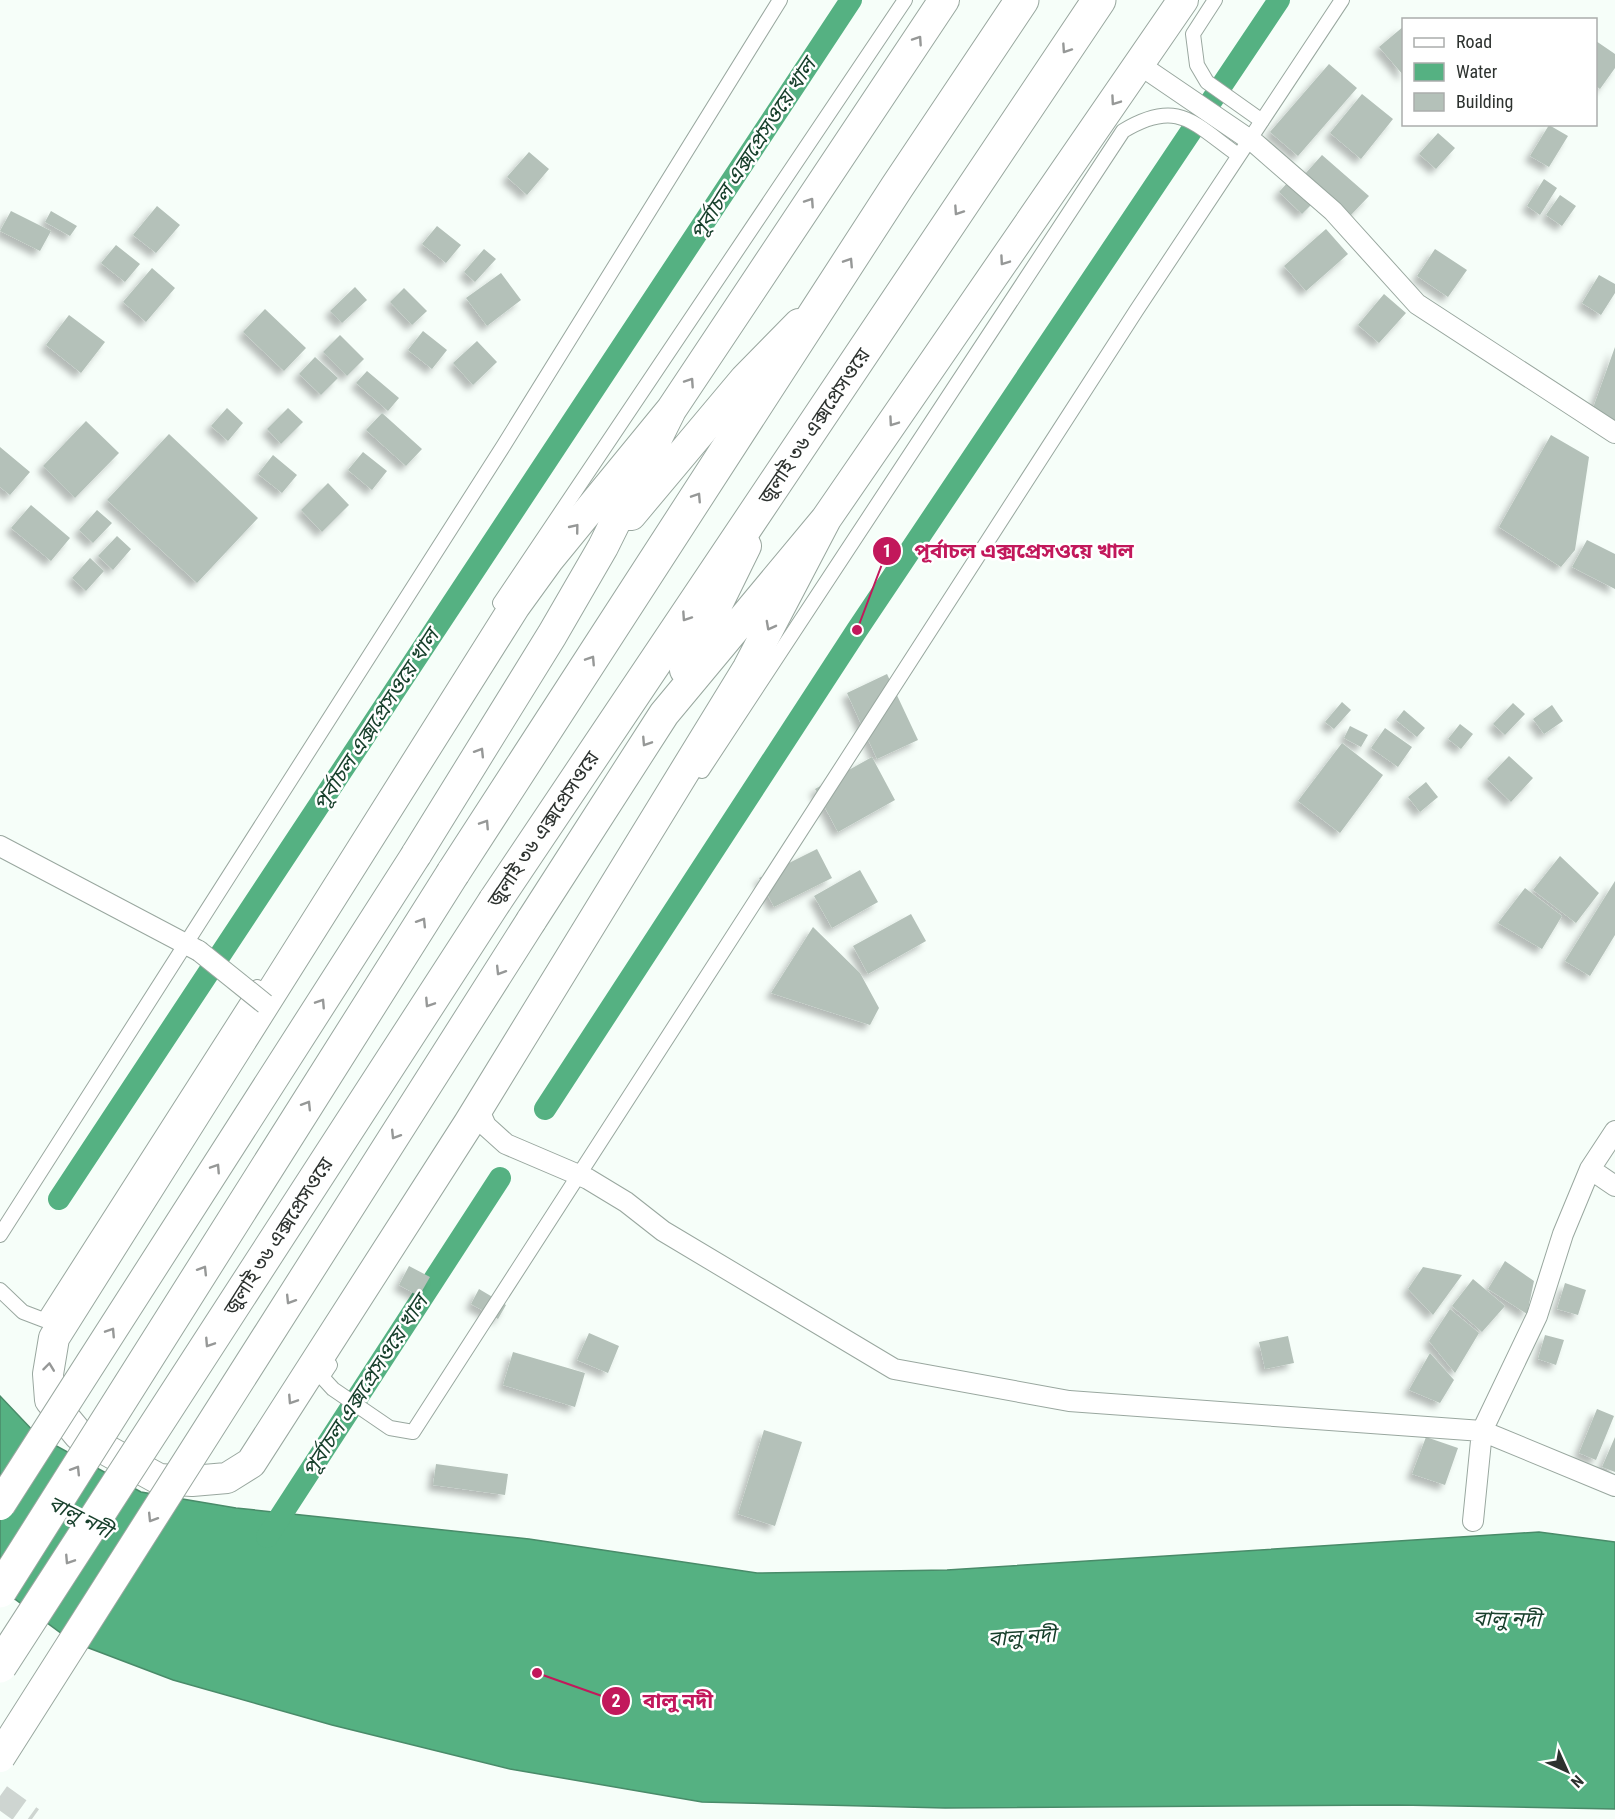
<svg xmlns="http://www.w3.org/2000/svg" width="1615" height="1819" viewBox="0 0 1615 1819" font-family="'Roboto Condensed','Noto Sans Bengali',sans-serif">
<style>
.water{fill:#55b182;stroke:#498b69;stroke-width:1.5}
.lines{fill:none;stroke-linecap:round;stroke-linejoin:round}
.canal{stroke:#55b182;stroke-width:22}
.building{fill:#b4c1b9;filter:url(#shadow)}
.tertiary-tunnel{stroke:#ced5d1;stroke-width:24;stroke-dasharray:24 12;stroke-linecap:butt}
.pedestrian-casing{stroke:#99a79f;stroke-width:16}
.minor-casing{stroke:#99a79f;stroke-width:22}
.primary-casing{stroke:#99a79f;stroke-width:32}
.motorway-casing{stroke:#99a79f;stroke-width:35}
.pedestrian{stroke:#fff;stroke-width:14}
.minor{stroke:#fff;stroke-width:20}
.primary{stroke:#fff;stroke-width:30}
.motorway{stroke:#fff;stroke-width:33}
.minor-bridge-casing{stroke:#99a79f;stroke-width:22;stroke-linecap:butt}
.primary-bridge-casing{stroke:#99a79f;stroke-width:32;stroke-linecap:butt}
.motorway-bridge-casing{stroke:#99a79f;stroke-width:35;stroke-linecap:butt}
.minor-bridge{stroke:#fff;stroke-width:20}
.primary-bridge{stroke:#fff;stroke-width:30}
.motorway-bridge{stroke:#fff;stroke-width:33}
.oneway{stroke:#969897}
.labels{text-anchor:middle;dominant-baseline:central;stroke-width:5;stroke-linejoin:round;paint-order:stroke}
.street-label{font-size:20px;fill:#2d322f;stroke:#fff}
.water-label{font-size:21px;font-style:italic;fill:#18402c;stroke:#fff}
.leader{fill:none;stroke:#c2185b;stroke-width:2}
.callout-dot{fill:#c2185b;stroke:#fff;stroke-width:2}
.mark-label{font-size:18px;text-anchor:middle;font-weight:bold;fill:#fff}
.callout-label{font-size:21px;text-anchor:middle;font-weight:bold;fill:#c2185b;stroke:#fff;stroke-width:5;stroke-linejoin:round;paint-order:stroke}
</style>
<defs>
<filter id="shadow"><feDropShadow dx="-5.5" dy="5.5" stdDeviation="3" flood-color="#0004"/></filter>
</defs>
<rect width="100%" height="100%" fill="#f6fef9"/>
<path class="water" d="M0 1396 38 1436 141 1492 236 1508 529 1539 757 1573 947 1570 1539 1532 1615 1542V1809L1398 1805 945 1808 702 1802 510 1769 332 1725 173 1680 73 1642 0 1588Z"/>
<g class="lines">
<path class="canal" d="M545 1109 857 630 1279 0
M59 1199 851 0
M267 1537 500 1178"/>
</g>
<path class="building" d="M1404 26V76L1379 47Z
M1596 41 1615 54V68L1600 89 1596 86Z
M1329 64 1357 88 1298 156 1270 132Z
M1362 94 1393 119 1361 159 1330 133Z
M1549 125 1568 136 1549 167 1530 156Z
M1438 133 1455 148 1436 169 1419 154Z
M529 152 549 169 527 195 507 177Z
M1322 155 1369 196 1351 215 1305 174Z
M1544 179 1557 188 1540 215 1527 206Z
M1289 181 1313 203 1302 214 1279 192Z
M1560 195 1576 206 1562 226 1546 215Z
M157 206 180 225 156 253 133 235Z
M11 211 51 231 40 251 0 231Z
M51 211 77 226 70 236 45 222Z
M437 226 461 245 446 263 422 244Z
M1326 229 1348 254 1306 291 1284 266Z
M116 245 140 264 125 282 101 263Z
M484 249 496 259 475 282 464 272Z
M1435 249 1467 270 1448 297 1417 276Z
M152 268 175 288 146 322 123 302Z
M501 273 521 300 487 326 466 298Z
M1599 275 1615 284V293L1601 315 1582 303Z
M355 287 367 300 342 323 330 311Z
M404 288 427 311 412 325 390 302Z
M1384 294 1406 313 1379 343 1358 325Z
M265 309 306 348 284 371 243 332Z
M69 315 105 342 81 373 46 345Z
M423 331 447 350 432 369 408 350Z
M340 335 364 359 347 376 323 352Z
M477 341 497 362 473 385 453 363Z
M1615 347V424L1593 408Z
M315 357 338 378 321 395 299 374Z
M367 371 399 398 388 411 356 383Z
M227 408 243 423 228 441 211 426Z
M288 408 303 422 281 444 267 429Z
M382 413 422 449 406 466 366 430Z
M86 421 119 453 75 498 43 466Z
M169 434 258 518 197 583 107 500Z
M1551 435 1589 457 1575 550 1561 567 1499 527Z
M0 447 30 472 10 495 0 487Z
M363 452 387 471 372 490 348 470Z
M273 455 297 475 282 493 258 474Z
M328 483 349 505 322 532 301 510Z
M31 505 70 538 51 561 11 528Z
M97 510 112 523 93 543 79 530Z
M117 536 131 549 113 570 98 556Z
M1587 540 1615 554V589L1572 567Z
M90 558 104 571 86 591 72 578Z
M887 674 918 740 877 759 847 693Z
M1342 702 1351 710 1334 729 1325 722Z
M1513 703 1525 714 1505 735 1493 724Z
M1552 705 1563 721 1544 734 1533 719Z
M1404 710 1425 728 1417 737 1396 720Z
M1460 724 1473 734 1461 749 1448 739Z
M1350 726 1368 735 1361 747 1344 738Z
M1385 728 1412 747 1398 767 1371 748Z
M1342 743 1383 775 1340 833 1298 801Z
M1509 756 1533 778 1511 802 1487 779Z
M872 757 895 800 838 832 815 789Z
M1426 782 1438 797 1420 812 1408 797Z
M817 849 832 878 774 907 759 878Z
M1560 856 1599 893 1576 923 1533 890Z
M860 870 878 902 832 928 814 896Z
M1615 881V935L1590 976 1565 961Z
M1525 888 1562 916 1542 949 1498 923Z
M911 914 926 941 868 974 853 946Z
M813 927 860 973 879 1008 870 1025 771 993Z
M1505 1261 1534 1281 1527 1314 1488 1289Z
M409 1266 430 1277 419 1296 399 1285Z
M1423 1267 1462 1275 1433 1315 1408 1289Z
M1473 1279 1505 1306 1482 1332 1452 1306Z
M1565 1283 1586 1290 1578 1315 1557 1309Z
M479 1289 506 1305 498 1319 471 1304Z
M1450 1309 1479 1333 1455 1373 1429 1341Z
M589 1333 619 1346 608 1373 577 1360Z
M1545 1335 1564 1340 1556 1365 1538 1359Z
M1288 1336 1294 1363 1265 1369 1259 1342Z
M513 1352 585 1373 575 1407 503 1385Z
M1430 1353 1454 1380 1440 1403 1409 1390Z
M1597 1409 1614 1416 1596 1460 1579 1453Z
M764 1430 802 1442 775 1526 738 1514Z
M1426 1437 1458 1448 1445 1485 1412 1474Z
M1615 1437V1472L1602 1467Z
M436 1464 508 1474 505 1495 433 1485Z"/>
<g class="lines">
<path class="tertiary-tunnel" d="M0 1796 32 1819"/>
<defs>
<path id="pedestrian" d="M1215 0 1193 34 1197 65 1207 82 1262 121
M500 603 905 0
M702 771 1123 131C1178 98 1193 123 1238 155
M0 1235 504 445 780 0
M0 1290 23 1312 44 1320 257 987
M330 1365 322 1377 333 1389 390 1428 413 1432 1136 311 1342 0"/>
<path id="minor" d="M1140 65 1256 144 1333 211 1417 304 1615 433
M0 846 199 951
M478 1108 486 1126 506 1144 588 1179 626 1202 663 1231 894 1369 1069 1401 1482 1431 1615 1486
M1590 1169 1615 1186
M1473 1521 1482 1431 1537 1316 1563 1234 1590 1169 1615 1131"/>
<path id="primary" d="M671 410 549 559 515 606 54 1338 48 1374 50 1400 79 1435 159 1479 192 1481 227 1478 251 1463 469 1123 748 668 826 519
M631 515 745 379 799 324
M685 670 746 546
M416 855 552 635 603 547 671 410 944 0
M531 921 664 714 826 519 1183 0"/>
<path id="motorway" d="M453 873 897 187 1022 0
M495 901 1099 0"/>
</defs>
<use href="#pedestrian" class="pedestrian-casing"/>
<use href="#minor" class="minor-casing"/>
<use href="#primary" class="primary-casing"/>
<use href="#motorway" class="motorway-casing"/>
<use href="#pedestrian" class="pedestrian"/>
<use href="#minor" class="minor"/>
<use href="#primary" class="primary"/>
<use href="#motorway" class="motorway"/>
<defs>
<path id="minor-bridge" d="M199 951 265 1004"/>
<path id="primary-bridge" d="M0 1505 416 855
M0 1757 531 921"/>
<path id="motorway-bridge" d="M0 1591 453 873
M0 1666 495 901"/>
</defs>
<use href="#minor-bridge" class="minor-bridge-casing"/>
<use href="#primary-bridge" class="primary-bridge-casing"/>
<use href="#motorway-bridge" class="motorway-bridge-casing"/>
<use href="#minor-bridge" class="minor-bridge"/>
<use href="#primary-bridge" class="primary-bridge"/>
<use href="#motorway-bridge" class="motorway-bridge"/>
</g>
<defs><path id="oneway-chevron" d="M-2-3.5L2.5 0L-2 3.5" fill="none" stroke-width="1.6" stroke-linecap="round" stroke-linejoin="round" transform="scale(1.5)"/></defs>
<g class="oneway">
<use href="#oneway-chevron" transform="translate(918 40) rotate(-56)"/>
<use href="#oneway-chevron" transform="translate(1066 49) rotate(124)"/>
<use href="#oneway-chevron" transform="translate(1115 101) rotate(125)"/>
<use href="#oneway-chevron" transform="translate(810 202) rotate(-56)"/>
<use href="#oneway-chevron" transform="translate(958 211) rotate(124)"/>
<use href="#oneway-chevron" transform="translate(1004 261) rotate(125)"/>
<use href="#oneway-chevron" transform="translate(849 262) rotate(-57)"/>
<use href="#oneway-chevron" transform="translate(690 382) rotate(-56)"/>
<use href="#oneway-chevron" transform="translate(893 422) rotate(125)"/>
<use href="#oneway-chevron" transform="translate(697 497) rotate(-57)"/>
<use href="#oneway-chevron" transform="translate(575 528) rotate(-51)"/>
<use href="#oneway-chevron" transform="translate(686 617) rotate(124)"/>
<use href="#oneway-chevron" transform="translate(770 626) rotate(118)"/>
<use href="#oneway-chevron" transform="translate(591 660) rotate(-57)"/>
<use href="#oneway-chevron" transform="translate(646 742) rotate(123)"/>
<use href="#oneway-chevron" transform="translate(480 752) rotate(-58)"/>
<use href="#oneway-chevron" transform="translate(485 824) rotate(-57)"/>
<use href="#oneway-chevron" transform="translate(422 922) rotate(-58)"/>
<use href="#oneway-chevron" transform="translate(500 971) rotate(122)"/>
<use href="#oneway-chevron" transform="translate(321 1003) rotate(-57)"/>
<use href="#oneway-chevron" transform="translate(429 1003) rotate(123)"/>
<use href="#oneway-chevron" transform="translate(307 1105) rotate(-58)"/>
<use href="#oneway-chevron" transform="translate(395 1135) rotate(122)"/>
<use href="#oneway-chevron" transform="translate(216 1168) rotate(-57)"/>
<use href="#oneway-chevron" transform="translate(203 1270) rotate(-58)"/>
<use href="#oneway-chevron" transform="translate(290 1300) rotate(122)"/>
<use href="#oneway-chevron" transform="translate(111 1332) rotate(-57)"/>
<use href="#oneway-chevron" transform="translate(209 1343) rotate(123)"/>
<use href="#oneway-chevron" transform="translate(49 1367) rotate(-83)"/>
<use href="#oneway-chevron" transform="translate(292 1400) rotate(123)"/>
<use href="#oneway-chevron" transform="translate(76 1470) rotate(-58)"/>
<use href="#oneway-chevron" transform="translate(152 1518) rotate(122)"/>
<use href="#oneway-chevron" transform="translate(69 1560) rotate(123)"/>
</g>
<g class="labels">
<g class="street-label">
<text transform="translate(814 426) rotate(-56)">জুলাই ৩৬ এক্সপ্রেসওয়ে</text>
<text transform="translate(543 829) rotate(-56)">জুলাই ৩৬ এক্সপ্রেসওয়ে</text>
<text transform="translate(278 1236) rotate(-57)">জুলাই ৩৬ এক্সপ্রেসওয়ে</text>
</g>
<g class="water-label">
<text transform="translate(753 149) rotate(-57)">পূর্বাচল এক্সপ্রেসওয়ে খাল</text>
<text transform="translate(376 720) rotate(-57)">পূর্বাচল এক্সপ্রেসওয়ে খাল</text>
<text transform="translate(365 1386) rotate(-57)">পূর্বাচল এক্সপ্রেসওয়ে খাল</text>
<text transform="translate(80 1517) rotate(27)">বালু নদী</text>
<text transform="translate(1507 1619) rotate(1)">বালু নদী</text>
<text transform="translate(1022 1637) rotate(-4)">বালু নদী</text>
</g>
</g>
<path class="leader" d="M857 630L887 551M537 1673L616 1701"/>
<g class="callout-dot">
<circle cx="857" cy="630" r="6"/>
<circle cx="537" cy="1673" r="6"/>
<circle cx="887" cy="551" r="15"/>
<circle cx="616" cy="1701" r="15"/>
</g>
<g class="mark-label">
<text x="887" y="557">1</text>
<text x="616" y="1707">2</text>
</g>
<g class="callout-label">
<text x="1024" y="558">পূর্বাচল এক্সপ্রেসওয়ে খাল</text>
<text x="678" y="1708">বালু নদী</text>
</g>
<rect x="1402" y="18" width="195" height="108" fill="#ffffff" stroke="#abadac" stroke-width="1.5"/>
<rect x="1414" y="38" width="30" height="9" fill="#ffffff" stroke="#abadac" stroke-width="1.5"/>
<text x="1456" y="48" font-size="18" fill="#2d322f">Road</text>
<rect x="1414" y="63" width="30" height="18" fill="#55b182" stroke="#abadac" stroke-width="1.5"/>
<text x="1456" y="78" font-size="18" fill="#2d322f">Water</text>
<rect x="1414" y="93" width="30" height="18" fill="#b4c1b9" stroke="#abadac" stroke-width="1.5"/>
<text x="1456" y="108" font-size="18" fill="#2d322f">Building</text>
<g transform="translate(1567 1771) rotate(135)" stroke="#ffffff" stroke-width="4.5" paint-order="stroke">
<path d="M0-4.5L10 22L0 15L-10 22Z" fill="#2d322f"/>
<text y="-9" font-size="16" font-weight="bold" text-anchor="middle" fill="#2d322f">N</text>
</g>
</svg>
